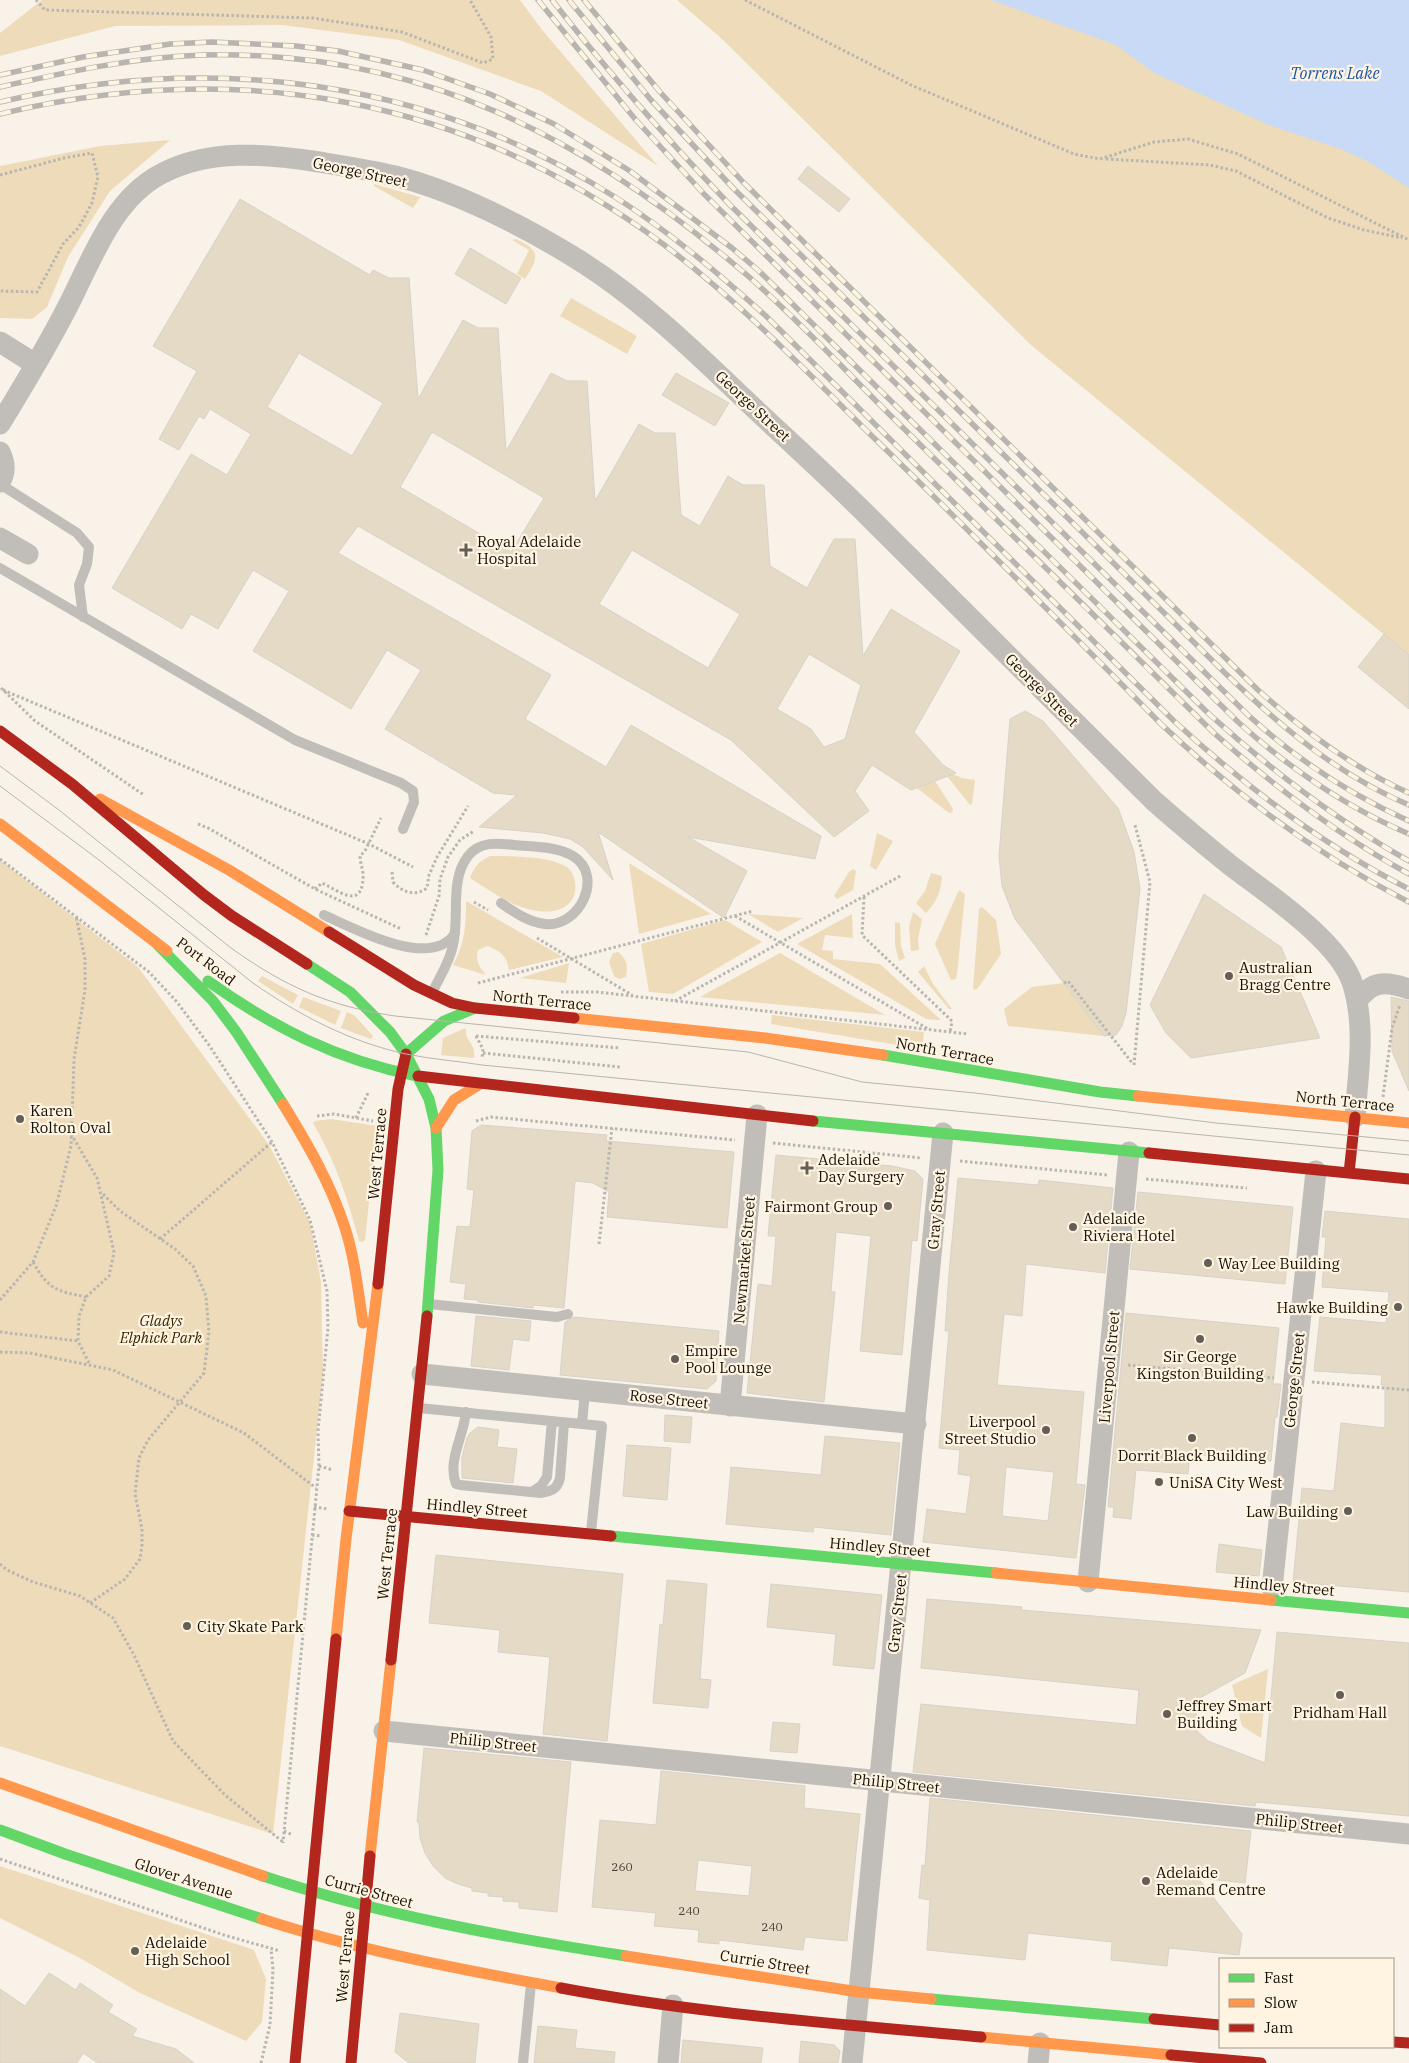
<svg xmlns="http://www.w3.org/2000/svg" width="1409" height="2063" viewBox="0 0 1409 2063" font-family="'IBM Plex Serif',serif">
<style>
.green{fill:#eedbb9}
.water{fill:#c8daf6}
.building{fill:#e5dac5;stroke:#d7d2c9;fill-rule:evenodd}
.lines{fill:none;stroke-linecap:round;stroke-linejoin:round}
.path{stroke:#b8b6b0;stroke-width:3;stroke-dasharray:2.5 2.5;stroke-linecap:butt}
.lane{stroke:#c1beb9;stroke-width:10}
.street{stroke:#c1beb9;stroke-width:21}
.fast{stroke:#63d668;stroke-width:11}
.slow{stroke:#ff974d;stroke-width:11}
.jam{stroke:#b3261e;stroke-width:11}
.tram{stroke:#b8b5af;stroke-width:1}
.rail-casing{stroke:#b8b5af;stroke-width:5.5}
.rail{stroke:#fff4e1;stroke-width:4;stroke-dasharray:11;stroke-linecap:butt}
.poi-dot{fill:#645f56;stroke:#fff4e1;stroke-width:2}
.labels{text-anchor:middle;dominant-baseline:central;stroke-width:4.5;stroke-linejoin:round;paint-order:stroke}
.number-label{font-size:12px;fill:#494237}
.street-label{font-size:15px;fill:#151008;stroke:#fff4e1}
.poi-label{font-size:15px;fill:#151008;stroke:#fff4e1;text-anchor:start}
.park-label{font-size:15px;font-style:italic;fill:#372600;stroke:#fff4e1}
.water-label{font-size:16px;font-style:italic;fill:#1b55a7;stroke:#fff4e1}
</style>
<rect width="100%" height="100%" fill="#f8f2e8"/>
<path class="green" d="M42 0H520L543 31 658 166 541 91 399 40 282 25 115 26 0 56V33Z
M677 0H1409V655L1031 345 722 39Z
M170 140 110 191 68 257 47 307 32 319 0 318V166L100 146Z
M374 184 420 197 413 208 374 186Z
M516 239C541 251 539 257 525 279L517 274 529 250 512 240Z
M571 298 637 336 627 354 560 316Z
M952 774 962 778 975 780 972 804 970 805 947 776Z
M935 781 953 809 952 812 949 813 917 788Z
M877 833 893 841 876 870 870 866Z
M490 856C511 856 548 856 565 866 571 869 574 876 575 882 578 905 559 914 538 911 513 908 491 891 470 878 474 867 479 861 490 856Z
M0 860 138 967 269 1145 310 1223 321 1282 323 1374 273 1834 0 1746Z
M629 863 711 914 639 934Z
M853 869 856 871 853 890 837 899 834 896 849 872Z
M931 873 942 876C941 891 937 902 926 913L916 903 925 891Z
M959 890 965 894 957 974 956 979 951 980 935 944Z
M466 901 563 957 509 970C507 956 501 951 487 946L478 950C475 961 479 966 486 975L453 965C465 944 466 925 466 901Z
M982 907 996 920 1001 954 978 988 975 990 973 989 979 909Z
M913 912 922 919 918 939 919 950 911 951 909 927Z
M748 914 803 918 778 932Z
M852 914 853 938 825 935 822 950 833 951V959L880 964 941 1020 926 1019 797 944Z
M725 920 762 942 673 994 649 992 641 944Z
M895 922 900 923 901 946 905 958 899 961 895 945Z
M618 952C627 959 628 966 626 977L619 979 614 976 609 962 613 953Z
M780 953 885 1015 700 997Z
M569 963 566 983 520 978Z
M924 966 933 984 952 1009H949L918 972Z
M262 976 298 995 293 1004 258 981Z
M1064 983 1104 1036 1008 1026 1004 1009 1032 987Z
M303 997 341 1011 335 1025 299 1007Z
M347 1012 355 1016 373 1036 371 1039 341 1028Z
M772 1015 924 1032 922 1049 771 1024Z
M463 1029H466C465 1043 476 1042 474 1058L441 1055 443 1038Z
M331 1119 377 1126 365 1240 362 1242 359 1241C348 1199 335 1160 313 1123L315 1121Z
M1268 1669 1261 1738 1242 1726 1232 1685Z
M0 1866 254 1950 266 1979 262 2022 246 2041 140 1993 80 1958 0 1918Z"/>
<path class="water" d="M991 0H1409V188L1367 161 1340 149 1271 126 1154 73 1116 45Z"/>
<path class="building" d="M808 166 850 199 839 212 798 179Z
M240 199 370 275 373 270 389 278H409L418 399 463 320 478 328H498L506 451 551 373 567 381H587L595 501 639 424 655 433H675L681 515 700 526 728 476 743 485H764L770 566 807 588 834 539H855L863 656 891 609 960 651 914 732 943 765 956 773 911 790 872 765 855 791 869 811 834 837 731 740 358 526 338 553 551 675 525 719 606 767 631 725 821 836 815 859 688 837 747 871 724 918 598 832 613 880 583 847 570 839 543 833 479 827 517 795 493 793 385 729 421 670 387 650 351 709 253 651 289 591 253 570 218 629 191 614 182 629 112 588 191 454 227 475 251 434 210 409 204 419 199 416 179 450 159 439 197 371 153 346ZM299 353 383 403 352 456 267 407ZM432 432 544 498 511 552 400 487ZM632 550 740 614 708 668 599 604ZM809 654 861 685 845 739 824 747 811 729 777 709Z
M470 248 521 278 506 304 455 274Z
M676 373 729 403 715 426 662 395Z
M1384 634 1409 655V709L1358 667Z
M1025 711 1043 721 1118 808 1134 852 1140 889 1126 1013 1122 1026 1116 1035 1104 1036 1015 919 1002 886 999 856 1010 719Z
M1204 894 1281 947 1320 1038 1191 1058 1166 1033 1150 1005Z
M1391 997 1409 1001V1091L1392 1051Z
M481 1125 607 1135 606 1141 734 1152 727 1228 607 1217 609 1192 593 1183 575 1181 564 1308 533 1305V1308L478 1302V1300L464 1299 466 1284 450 1282 457 1226 470 1227 474 1190 467 1189 472 1131Z
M776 1155 892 1166 915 1171 923 1179 917 1241 912 1240 902 1355 860 1351 871 1236 836 1232 831 1292H835L824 1402 747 1393 758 1284 772 1286 776 1236H768Z
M958 1178 1038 1185 1039 1180 1113 1188 1105 1273 1026 1264 1022 1316 1004 1314 997 1385 1084 1392 1076 1484 1085 1485 1076 1558 923 1542 927 1509 966 1514 971 1476 958 1474 960 1450 939 1448 949 1331H945L949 1273ZM1006 1467 1054 1472 1048 1521 1002 1516Z
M1138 1192 1293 1207 1285 1284 1130 1269Z
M1325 1211 1409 1219V1592L1293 1582 1302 1488 1334 1491 1341 1423 1385 1428V1385H1381L1382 1375 1314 1371 1320 1317 1386 1323 1389 1292 1322 1287 1326 1237H1322Z
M1126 1313 1279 1328 1273 1384H1281L1277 1417H1275L1271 1461 1190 1454 1188 1474 1136 1470 1131 1519 1113 1517 1114 1507H1108Z
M476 1316 531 1321 529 1341 513 1339 509 1370 471 1366Z
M574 1317 719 1331 716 1381 707 1389 560 1375 565 1322Z
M665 1415 692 1417 690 1443 664 1441Z
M478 1427 499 1430 497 1447 517 1449 513 1483 462 1478V1457L467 1438 470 1433Z
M825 1436 900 1443 891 1535 814 1527 813 1532 726 1524 731 1467 821 1475Z
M627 1445 671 1448 667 1500 623 1496Z
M1219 1544 1262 1550 1259 1576 1216 1572Z
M436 1555 623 1574 607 1741 543 1734 550 1657 498 1652 500 1630 429 1623Z
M667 1580 707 1584 700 1679 711 1680 708 1708 653 1703 660 1624 663 1625Z
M771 1584 882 1595 874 1669 833 1665 836 1634 767 1627Z
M927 1599 1022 1607 1021 1610 1261 1630 1245 1673 1198 1699 1195 1729 1208 1741 1265 1763 1277 1632 1409 1643V1816L1256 1802 1255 1806 913 1772 921 1704 1136 1725 1139 1690 921 1668Z
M773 1722 800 1724 797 1753 770 1751Z
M424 1748 571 1762 557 1912 519 1908V1902L503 1901V1897L488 1896V1893L472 1891V1888L458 1884 445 1878 433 1866 425 1853 420 1838 419 1823 417 1822Z
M661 1771 805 1786 804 1808 860 1814 847 1941 805 1937 803 1950 719 1940V1944L698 1942 699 1930 654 1926 656 1913 592 1907 600 1820 656 1825ZM698 1860 752 1866 749 1896 695 1891Z
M930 1798 1251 1831 1245 1883 1198 1878 1242 1934 1239 1955 1169 1948 1167 1966 1111 1960 1112 1942 1028 1933 1025 1960 927 1950 930 1900 919 1898 922 1865 925 1866Z
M49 1973 76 1990 80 1983 113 2005 108 2012 137 2029 132 2036 176 2049 194 2063H98L83 2053 77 2063H0V1989L25 2006Z
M400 2013 479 2024 475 2063H409L395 2052Z
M538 2026 577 2030 575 2048 615 2052 614 2063H534Z
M683 2040 763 2048 761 2063H681Z
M801 2041 834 2045 840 2051 838 2063H799Z"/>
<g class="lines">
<path class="path" d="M36 0 45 10 313 18 402 32 483 63 493 59 491 37 470 0
M745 0 911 85 1074 154 1100 159 1154 142 1188 139 1238 154 1409 240
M1106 159 1210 165 1236 171 1328 218 1364 230 1402 238
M0 175 64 158 92 153 98 177 92 203 79 227 63 244 37 292 0 291
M1 688 35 721 144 795
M3 690 369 844 413 867
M198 824 208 828 315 889 401 929
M0 859 149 972 177 1002 209 1045 272 1142 310 1220 327 1291 328 1328 318 1431 319 1466 283 1843
M392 872 393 882C402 892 415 897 427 888L429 875 437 857 468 806
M315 889 322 883C336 889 361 911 363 879 364 871 360 864 360 856L365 851 381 818
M864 897 862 935 952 1021 950 1033
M474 902 488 910
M735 916 928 1029
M426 935 439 896 440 879 448 857 460 840 474 831
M537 938 632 995
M478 983 753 911
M1064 983 1068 981 1133 1064
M561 992H597L968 1034
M675 1001 902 875
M476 1036 620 1048
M476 1036 483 1049 482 1059
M483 1053 620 1067
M1134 1065 1150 882 1135 825
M1383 1097 1392 1028 1400 1005
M317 1116 334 1114 373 1121
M356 1118 369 1091
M476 1121 491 1117 735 1140
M71 1134 97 1178 114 1252 109 1276 86 1297 79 1316 78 1341 90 1365
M773 1143 921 1158
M960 1161 1108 1175
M1146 1179 1247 1188
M160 1239 272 1142
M599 1244 612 1128
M33 1262C48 1289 56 1291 86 1297
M0 1300 33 1262 56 1206 71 1146 74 1059 85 990V959L76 916
M0 1332 78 1341
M0 1352 30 1353 113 1370 244 1433 316 1488
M1128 1365 1274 1378
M1312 1382 1409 1390
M319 1466 333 1470
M314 1507 328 1509
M312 1535 321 1536
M0 1564 7 1570 33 1582 80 1596 113 1618 134 1655 173 1741 225 1795 283 1842
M90 1603 125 1579 140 1559 142 1545V1529L135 1494 139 1458 148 1440 204 1373 209 1332 206 1296 193 1266 175 1249 120 1211 101 1192
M284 1831 293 1835
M0 1859 224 1935 280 1951
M261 2063 270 2025 273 1969 271 1949"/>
<path class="lane" d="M0 484 77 533 89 547 87 564 79 585 83 617
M0 568 295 740 401 783 413 791 414 802 403 829
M324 915C353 928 432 971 455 933
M432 993C439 978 450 962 453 945 460 916 449 881 468 856 480 841 497 843 514 845 533 847 556 846 573 856 605 876 579 928 545 924 528 922 514 912 501 903
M429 1304 557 1317 568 1314
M419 1408 582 1424 585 1391
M466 1412C464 1435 447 1461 456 1484L460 1485 541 1493C551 1491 557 1490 560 1478L564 1423
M582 1424 602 1426 591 1532
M532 1492 541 1486 547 1477 552 1421
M523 2063 531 1984"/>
<path class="street" d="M0 342 35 364
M0 424C24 385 48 345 69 304 92 259 113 199 161 174 209 148 267 154 319 162 344 166 370 170 395 176 455 191 524 226 577 259 635 295 687 344 736 391 781 434 827 475 871 519 966 613 1060 707 1154 801 1179 823 1204 844 1230 865 1266 893 1340 941 1353 985 1366 1028 1358 1073 1355 1117
M0 452C5 462 6 472 0 482
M0 538 28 554
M1357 1001C1372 980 1386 981 1409 989
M422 1374 916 1424
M730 1406 757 1115
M1088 1582 1129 1152
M1272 1588 1316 1171
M384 1731 1409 1834
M668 2063 673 2005
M852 2063 943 1133
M1038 2063 1040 2043"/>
<path class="fast" d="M153 940 213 1001 237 1033 283 1104
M307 964 350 992 390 1032 406 1054 429 1099 436 1128 438 1170 427 1316
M208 981C274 1028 337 1060 417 1076
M406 1054 444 1021 475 1008
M883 1055 1100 1092 1138 1096
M813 1121 1149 1153
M611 1536 996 1573
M1271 1600 1409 1613
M0 1830 65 1854 262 1919
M263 1876C381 1915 503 1937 626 1956
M931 1999 1154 2019"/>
<path class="slow" d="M100 799 229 870 329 932
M0 824 167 951
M574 1018 765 1038 883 1055
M1138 1096 1409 1123
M283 1104C307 1143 331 1184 345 1228 355 1259 358 1291 363 1323
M436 1128 454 1100 480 1084
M996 1573 1271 1600
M336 1639 346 1539 378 1284
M0 1783 263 1876
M370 1856 391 1660
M262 1919C360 1951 460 1969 561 1988
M626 1956 859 1992 931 1999
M981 2037 1171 2055"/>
<path class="jam" d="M0 731 72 784 204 895 232 916 307 964
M329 932 414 985 452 1003 475 1008 574 1018
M418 1076 813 1121
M1149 1153 1409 1179
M1349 1173 1355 1117
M378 1284 398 1089 406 1054
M349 1511 611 1536
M391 1660 427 1316
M561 1988C698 2014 842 2024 981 2037
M1154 2019 1220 2025
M1393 2042 1409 2043
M1171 2055 1261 2063
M295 2063 336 1639
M351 2063 370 1856"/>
<path class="tram" d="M0 766 59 810 231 948C286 987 328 1006 395 1016L748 1052 862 1082 975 1093 1216 1123 1409 1141
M0 786 99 860 253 983C299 1015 350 1042 406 1054 430 1059 457 1061 482 1065L1409 1155"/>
<defs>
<path id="rail" d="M538 0 635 119 704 194 1238 722C1289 768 1346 807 1409 834
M552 0C608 72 667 139 730 205L1248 715C1296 759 1349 794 1409 821
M569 0 651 100 734 189 1225 673C1280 726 1338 775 1409 805
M584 0 660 92 743 182 1258 690C1304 731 1353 768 1409 793
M0 75 83 57 170 44 212 42 296 46 338 51 423 70 490 94 554 124 630 171 732 248 759 271 1209 714C1271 770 1336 820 1409 861
M0 87C67 72 134 57 203 55 420 50 587 138 748 276 797 319 843 368 890 415 998 521 1106 628 1215 734 1275 787 1338 835 1409 874
M0 102C214 52 428 79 615 197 670 232 719 274 766 316L1174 721C1246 787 1322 845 1409 889
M0 114C239 57 465 97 663 244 740 302 806 371 874 438 971 532 1066 628 1161 724 1236 795 1317 855 1409 902"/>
</defs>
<use href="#rail" class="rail-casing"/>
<use href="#rail" class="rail"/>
</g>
<g class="poi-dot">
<path d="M463.5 542.5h5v5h5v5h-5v5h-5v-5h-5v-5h5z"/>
<circle cx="1229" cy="976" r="5"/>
<circle cx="20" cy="1119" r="5"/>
<path d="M804.5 1160.5h5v5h5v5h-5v5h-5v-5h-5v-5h5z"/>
<circle cx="888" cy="1206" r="5"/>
<circle cx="1073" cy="1227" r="5"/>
<circle cx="1208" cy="1263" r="5"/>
<circle cx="1398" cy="1307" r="5"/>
<circle cx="1200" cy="1339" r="5"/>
<circle cx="675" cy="1359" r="5"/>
<circle cx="1046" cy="1430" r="5"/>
<circle cx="1192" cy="1438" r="5"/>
<circle cx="1159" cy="1482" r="5"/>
<circle cx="1348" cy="1511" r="5"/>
<circle cx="187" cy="1626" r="5"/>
<circle cx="1340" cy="1695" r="5"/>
<circle cx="1167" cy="1714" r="5"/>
<circle cx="1146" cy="1881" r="5"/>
<circle cx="135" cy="1951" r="5"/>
</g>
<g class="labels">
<g class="number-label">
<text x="622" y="1866">260</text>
<text x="689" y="1910">240</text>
<text x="772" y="1926">240</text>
</g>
<g class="street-label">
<text transform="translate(360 172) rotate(12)">George Street</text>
<text transform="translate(753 406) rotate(43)">George Street</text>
<text transform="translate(1042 690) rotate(45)">George Street</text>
<text transform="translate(206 961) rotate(37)">Port Road</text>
<text transform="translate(542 1000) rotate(6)">North Terrace</text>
<text transform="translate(945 1051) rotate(10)">North Terrace</text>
<text transform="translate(1345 1101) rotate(6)">North Terrace</text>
<text transform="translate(377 1154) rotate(-85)">West Terrace</text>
<text transform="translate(936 1210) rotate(-85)">Gray Street</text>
<text transform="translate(744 1260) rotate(-85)">Newmarket Street</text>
<text transform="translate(1109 1367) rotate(-85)">Liverpool Street</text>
<text transform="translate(1294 1380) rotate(-84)">George Street</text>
<text transform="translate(669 1399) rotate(6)">Rose Street</text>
<text transform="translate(477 1508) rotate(5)">Hindley Street</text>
<text transform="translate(880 1547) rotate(5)">Hindley Street</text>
<text transform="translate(387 1554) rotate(-84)">West Terrace</text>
<text transform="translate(1284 1586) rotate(5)">Hindley Street</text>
<text transform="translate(897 1613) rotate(-84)">Gray Street</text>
<text transform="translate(493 1742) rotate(6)">Philip Street</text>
<text transform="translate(896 1783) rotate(6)">Philip Street</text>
<text transform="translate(1299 1823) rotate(6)">Philip Street</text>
<text transform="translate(184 1878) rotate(18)">Glover Avenue</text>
<text transform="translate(369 1891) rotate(15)">Currie Street</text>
<text transform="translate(345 1957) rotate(-85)">West Terrace</text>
<text transform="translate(765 1962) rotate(9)">Currie Street</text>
</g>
<g class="poi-label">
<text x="477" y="541">Royal Adelaide<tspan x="477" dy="17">Hospital</tspan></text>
<text x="1239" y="967">Australian<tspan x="1239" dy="17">Bragg Centre</tspan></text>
<text x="30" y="1110">Karen<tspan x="30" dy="17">Rolton Oval</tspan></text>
<text x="818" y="1159">Adelaide<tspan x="818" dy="17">Day Surgery</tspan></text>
<text x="878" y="1206" text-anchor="end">Fairmont Group</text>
<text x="1083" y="1218">Adelaide<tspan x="1083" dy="17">Riviera Hotel</tspan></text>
<text x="1218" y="1263">Way Lee Building</text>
<text x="1388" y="1307" text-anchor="end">Hawke Building</text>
<text x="685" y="1350">Empire<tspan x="685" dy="17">Pool Lounge</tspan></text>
<text x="1200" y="1356" text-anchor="middle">Sir George<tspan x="1200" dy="17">Kingston Building</tspan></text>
<text x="1036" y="1421" text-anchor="end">Liverpool<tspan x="1036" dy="17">Street Studio</tspan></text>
<text x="1192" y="1455" text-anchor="middle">Dorrit Black Building</text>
<text x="1169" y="1482">UniSA City West</text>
<text x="1338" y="1511" text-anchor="end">Law Building</text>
<text x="197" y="1626">City Skate Park</text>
<text x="1177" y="1705">Jeffrey Smart<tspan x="1177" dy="17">Building</tspan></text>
<text x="1340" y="1712" text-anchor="middle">Pridham Hall</text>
<text x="1156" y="1872">Adelaide<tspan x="1156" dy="17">Remand Centre</tspan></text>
<text x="145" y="1942">Adelaide<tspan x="145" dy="17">High School</tspan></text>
</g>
<g class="park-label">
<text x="161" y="1320">Gladys<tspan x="161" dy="17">Elphick Park</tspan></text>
</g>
<g class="water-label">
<text x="1335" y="73">Torrens Lake</text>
</g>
</g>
<rect x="1219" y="1958" width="175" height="90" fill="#fff4e1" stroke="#a1998a"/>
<rect x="1229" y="1974" width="25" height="8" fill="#63d668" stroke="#a1998a"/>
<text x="1264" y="1983" font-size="15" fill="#151008">Fast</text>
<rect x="1229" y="1999" width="25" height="8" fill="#ff974d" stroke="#a1998a"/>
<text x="1264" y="2008" font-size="15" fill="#151008">Slow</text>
<rect x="1229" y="2024" width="25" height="8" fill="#b3261e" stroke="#a1998a"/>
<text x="1264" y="2033" font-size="15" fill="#151008">Jam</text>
</svg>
